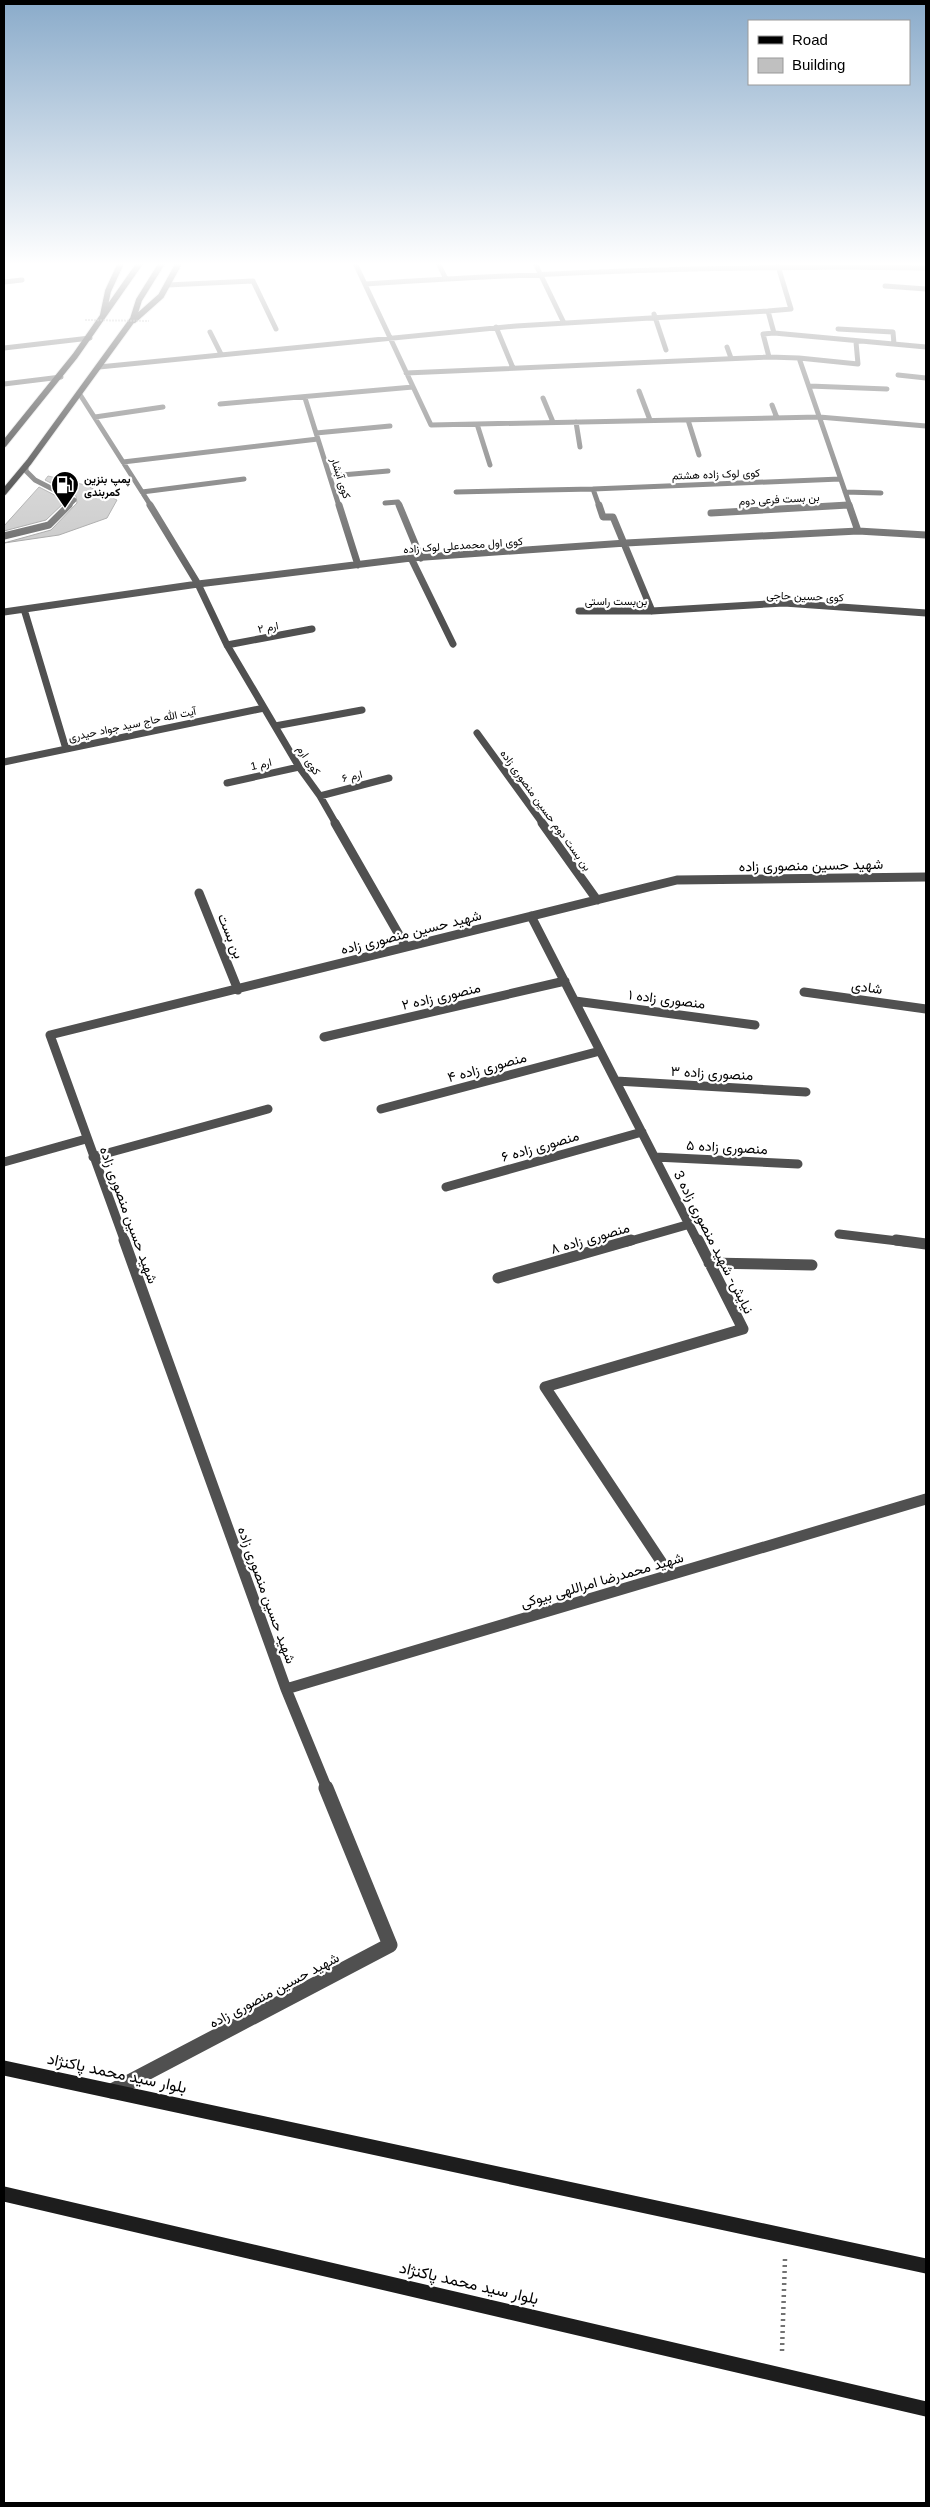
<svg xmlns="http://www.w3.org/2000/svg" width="930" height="2507" viewBox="0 0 930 2507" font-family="Arial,Vazirmatn,sans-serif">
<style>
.building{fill:#c0c0c0;stroke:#949494}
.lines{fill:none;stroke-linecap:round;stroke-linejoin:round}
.primary-casing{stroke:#dbdbdb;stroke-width:8}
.path{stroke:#727272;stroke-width:4.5;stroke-dasharray:2 4;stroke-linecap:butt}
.service-far1{stroke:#505050;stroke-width:5}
.service{stroke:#505050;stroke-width:7}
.minor-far4{stroke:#505050;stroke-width:5}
.minor-far3{stroke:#505050;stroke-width:7}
.minor-far2{stroke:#505050;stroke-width:9}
.minor-far1{stroke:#505050;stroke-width:11}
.minor{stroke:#505050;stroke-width:15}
.secondary{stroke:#1d1d1d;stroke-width:15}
.primary{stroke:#000;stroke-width:6}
.path-bridge{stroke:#727272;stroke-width:2;stroke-dasharray:0.5 1;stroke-linecap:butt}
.labels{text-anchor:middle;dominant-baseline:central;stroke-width:4.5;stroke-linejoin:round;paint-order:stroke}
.far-street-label{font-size:11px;fill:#000;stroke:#fff}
.far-poi-label{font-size:11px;font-weight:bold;fill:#000;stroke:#fff;text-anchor:start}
.street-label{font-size:14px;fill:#000;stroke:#fff}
.near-street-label{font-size:16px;fill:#000;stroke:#fff}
</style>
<rect width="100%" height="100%" fill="#fff"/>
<path class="building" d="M48 476 85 485 117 500 107 518 59 535 4 543 51 530 77 503 76 496 45 480Z
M39 487 66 501 46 520 4 531V526Z"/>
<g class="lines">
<defs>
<path id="primary" d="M103 315 108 291 121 263
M134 320 161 296 179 263
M4 444 75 356 140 263
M4 492 29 462 133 319 139 300 162 263"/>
</defs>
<use href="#primary" class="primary-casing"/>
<path class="path" d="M782 2351 785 2259"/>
<path class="service-far1" d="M26 465V471L35 480 74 500 68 506"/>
<path class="service" d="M4 536 49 525 69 505"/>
<path class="minor-far4" d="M355 263 431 425 819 417 926 426
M438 263 446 279
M535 263 563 321
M778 266 791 309 768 311 774 333 763 334 769 357 799 358 850 506
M4 282 22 280
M365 284C552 272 739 265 926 268
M167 285 253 281 276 329
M885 286 926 289
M654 314 666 350
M496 327 513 368
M838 329 893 332 894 344
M210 332 221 354
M774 333 926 347
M727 347 731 358
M4 348 90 338
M799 358 858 364 856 342
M99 367 516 326 768 311
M406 373 769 357
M898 375 926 378
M4 384 61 377
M809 386 887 389
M639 391 650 420
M79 393 151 506
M305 398 339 506
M543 398 553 422
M220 404 413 387
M772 405 777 418
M95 417 163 407
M688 420 699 455
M576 422 580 447
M477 424 490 465
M316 433 390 426
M123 462 318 439
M330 476 388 471
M593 489 840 479
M142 492 244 479
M456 492 593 489 599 506
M845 492 881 493
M385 503 398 502 400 506
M826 506 849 505"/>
<path class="minor-far3" d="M150 505 198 584 227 645 299 767 320 796 336 824
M339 505 358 565
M399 505 421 558
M599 505 603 517H613L652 611
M849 505 858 531
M711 513 848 505
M411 558 453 644
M24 609 66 749
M579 611H652L784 603 926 613
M4 612 198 584 411 558 626 543 858 531 926 535
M227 645 312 629
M275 726 362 710
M477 733 543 824
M4 762 264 708
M227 783 299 767
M320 796 389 778"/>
<path class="minor-far2" d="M335 823 406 947
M542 823 597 900
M199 893 238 990
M531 916 698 1242
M804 992 926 1009
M575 1001 755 1025
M324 1037 565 981
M616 1081 806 1092
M381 1109 600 1051
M93 1157 268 1109
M655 1157 798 1164
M4 1162 86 1139
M446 1187 642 1132
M839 1234 906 1242
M125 1242 50 1035 677 880 926 877
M627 1242 690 1224"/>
<path class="minor-far1" d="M124 1240 286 1689 327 1789
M896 1240 926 1244
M709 1263 812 1265
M498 1278 631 1240
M670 1575 545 1387 743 1329 698 1240
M286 1689 926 1499"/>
<path class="minor" d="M112 2091 390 1945 326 1788"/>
<path class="secondary" d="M4 2068 926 2266
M4 2194 926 2409"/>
<use href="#primary" class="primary"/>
<path class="path-bridge" d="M85 320 149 321"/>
</g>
<linearGradient id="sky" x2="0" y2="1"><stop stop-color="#8aabca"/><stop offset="0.43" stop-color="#fff"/><stop offset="1" stop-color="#fff" stop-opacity="0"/></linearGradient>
<rect width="930" height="614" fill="url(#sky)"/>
<defs>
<symbol id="fuel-pin" viewBox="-11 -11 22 30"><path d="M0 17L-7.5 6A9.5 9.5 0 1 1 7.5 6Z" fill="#000" stroke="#fff"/><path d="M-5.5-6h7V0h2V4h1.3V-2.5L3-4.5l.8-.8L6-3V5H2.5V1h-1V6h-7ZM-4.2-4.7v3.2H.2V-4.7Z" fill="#fff"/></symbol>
</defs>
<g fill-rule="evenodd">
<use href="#fuel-pin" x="49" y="469" width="32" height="43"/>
</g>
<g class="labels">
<g class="far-street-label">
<text transform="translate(716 474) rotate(-2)">کوی لوک زاده هشتم</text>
<text transform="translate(341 478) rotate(72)">کوی آبشار</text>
<text transform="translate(779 499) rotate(-3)">بن بست فرعی دوم</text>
<text transform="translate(463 545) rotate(-4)">کوی اول محمدعلی لوک زاده</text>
<text transform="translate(805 596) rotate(2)">کوی حسین حاجی</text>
<text x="616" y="601">بن‌بست راستی</text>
<text transform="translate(268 627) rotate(-11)">ارم ۲</text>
<text transform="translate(132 724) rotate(-12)">آیت الله حاج سید جواد حیدری</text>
<text transform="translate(309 760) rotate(56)">کوی ارم</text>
<text transform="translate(261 764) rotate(-13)">ارم 1</text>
<text transform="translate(352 776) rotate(-14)">ارم ۶</text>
<text transform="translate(546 810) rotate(54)">بن بست دوم حسین منصوری زاده</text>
</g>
<g class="far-poi-label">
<text x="84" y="479">پمپ بنزین<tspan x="84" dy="13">کمربندی</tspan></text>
</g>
<g class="street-label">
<text transform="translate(811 865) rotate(-1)">شهید حسین منصوری زاده</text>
<text transform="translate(411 932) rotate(-14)">شهید حسین منصوری زاده</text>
<text transform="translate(231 936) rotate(68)">بن بست</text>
<text transform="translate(867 987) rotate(8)">شادی</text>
<text transform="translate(441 996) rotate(-13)">منصوری زاده ۲</text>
<text transform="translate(667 999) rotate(7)">منصوری زاده ۱</text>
<text transform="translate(487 1067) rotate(-15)">منصوری زاده ۴</text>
<text transform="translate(712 1073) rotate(3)">منصوری زاده ۳</text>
<text transform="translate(540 1146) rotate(-16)">منصوری زاده ۶</text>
<text transform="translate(727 1147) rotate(3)">منصوری زاده ۵</text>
<text transform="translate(129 1215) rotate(70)">شهید حسین منصوری زاده</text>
<text transform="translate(590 1238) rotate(-16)">منصوری زاده ۸</text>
<text transform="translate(714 1242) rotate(63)">نیایش- شهید منصوری زاده 3</text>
<text transform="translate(602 1580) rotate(-16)">شهید محمدرضا امراللهی بیوکی</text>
<text transform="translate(267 1595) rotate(70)">شهید حسین منصوری زاده</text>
<text transform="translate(274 1990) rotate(-28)">شهید حسین منصوری زاده</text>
</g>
<g class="near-street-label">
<text transform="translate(117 2073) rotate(12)">بلوار سید محمد پاکنژاد</text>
<text transform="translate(469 2283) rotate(13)">بلوار سید محمد پاکنژاد</text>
</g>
</g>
<rect width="930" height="2507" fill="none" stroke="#000000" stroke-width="10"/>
<rect x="748" y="20" width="162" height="65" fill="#ffffff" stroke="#999999"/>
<rect x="758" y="36" width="25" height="8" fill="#000000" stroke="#999999"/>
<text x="792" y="45" font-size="15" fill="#000000">Road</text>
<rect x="758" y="58" width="25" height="15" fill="#c0c0c0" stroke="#999999"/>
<text x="792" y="70" font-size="15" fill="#000000">Building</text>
</svg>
